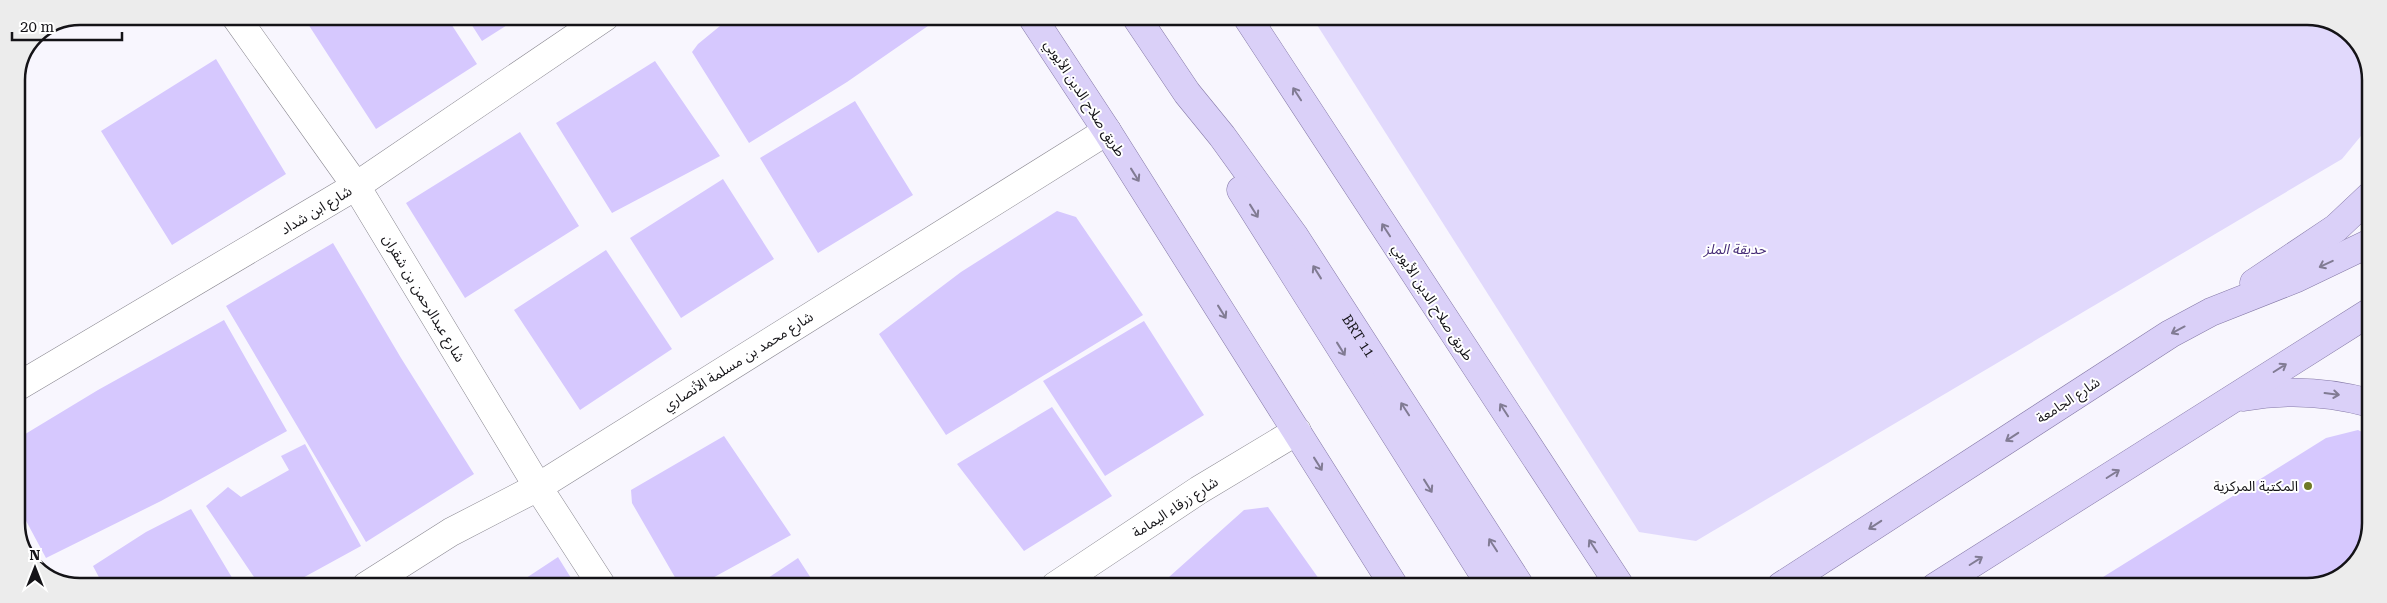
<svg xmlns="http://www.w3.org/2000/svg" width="2387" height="603" viewBox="0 0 2387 603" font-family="'Roboto Serif','Noto Sans Arabic',serif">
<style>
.green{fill:#e1d9fc}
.building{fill:#d6c8fe}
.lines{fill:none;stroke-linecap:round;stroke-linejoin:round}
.minor-casing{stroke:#8a8891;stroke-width:29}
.major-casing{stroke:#8579a7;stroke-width:29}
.minor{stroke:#fff;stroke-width:28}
.major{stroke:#dad0f8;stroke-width:28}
.oneway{stroke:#817b93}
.poi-dot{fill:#6f7925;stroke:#fff;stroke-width:2}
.labels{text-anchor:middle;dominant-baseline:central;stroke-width:4;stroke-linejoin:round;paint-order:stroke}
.street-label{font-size:14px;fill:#141317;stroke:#fff}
.park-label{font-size:14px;font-style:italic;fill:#462c77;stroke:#fff}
.poi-label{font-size:14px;fill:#141317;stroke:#fff;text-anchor:end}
.rim{fill:none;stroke:#141317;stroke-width:2.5}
</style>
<rect width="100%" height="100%" fill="#f8f6fe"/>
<path class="green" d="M1312 17 2319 18 2355 38 2371 76 2370 125 2342 159 1696 541 1639 532Z"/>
<path class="building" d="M320 16H446L477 64 376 129 308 24Z
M466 16 520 17 482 41Z
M731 17H936L938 19 847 82 749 143 692 52 698 44Z
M216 59 286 174 172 245 101 131Z
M655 61 720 156 612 213 556 123Z
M855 101 913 195 818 253 760 158Z
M520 132 579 226 465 298 406 203Z
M16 171 23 182 16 186Z
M723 179 774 259 681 318 630 238Z
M1057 211 1076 217 1143 315 946 435 879 334 961 272Z
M333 243 401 358 474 474 366 542 226 306Z
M606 250 672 349 580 410 514 310Z
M224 320 287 431 161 501 46 558 17 504V439L98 390Z
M1144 321 1204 415 1105 476 1043 381Z
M1052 407 1112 496 1024 551 957 464Z
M2358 430 2370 436 2369 535 2346 573 2307 587H2087L2326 438Z
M724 436 791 535 698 586H680L632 503 631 490Z
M305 444 361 546 288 586H260L206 506 228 487 241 497 289 470 281 456Z
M1268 507 1324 586H1176L1169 577 1244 510Z
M191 509 237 586 103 585 93 566 146 532Z
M558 557 576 586H514Z
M798 558 816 586H756Z"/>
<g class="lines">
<defs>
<path id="minor" d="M235 16 356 186 538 487 602 586
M17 387 356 186 605 17
M366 586 451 532 538 487 1107 131
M1055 586 1199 490 1297 431"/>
<g id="major">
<path d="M1032 17 1107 131 1394 586"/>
<path id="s1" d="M1136 17 1187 93 1222 136 1295 237 1520 586"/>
<path d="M1247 17 1620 586"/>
<path d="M1241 190 1491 586"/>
<path d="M2254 283 2336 228 2370 196"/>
<path d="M2243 397C2287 389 2327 391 2370 403"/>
<path d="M1781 586 2170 334 2211 312 2297 278 2370 243"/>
<path d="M1935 587 2370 312"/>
</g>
</defs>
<use href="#minor" class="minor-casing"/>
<use href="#major" class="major-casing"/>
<use href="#minor" class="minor"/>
<use href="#major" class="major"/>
</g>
<defs><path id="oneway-shaft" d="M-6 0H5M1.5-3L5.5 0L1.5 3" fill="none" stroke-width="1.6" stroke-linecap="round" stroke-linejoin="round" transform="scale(1.25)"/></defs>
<g class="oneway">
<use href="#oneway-shaft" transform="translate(1297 94) rotate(-123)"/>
<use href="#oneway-shaft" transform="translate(1135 175) rotate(58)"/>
<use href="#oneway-shaft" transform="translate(1254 211) rotate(58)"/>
<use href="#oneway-shaft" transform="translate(1386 230) rotate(-123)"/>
<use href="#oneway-shaft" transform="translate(2326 264) rotate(155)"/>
<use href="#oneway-shaft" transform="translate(1317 272) rotate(-122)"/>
<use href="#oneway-shaft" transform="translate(1222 312) rotate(58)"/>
<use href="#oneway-shaft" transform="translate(2178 330) rotate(152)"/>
<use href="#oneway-shaft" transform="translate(1341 349) rotate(58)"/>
<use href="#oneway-shaft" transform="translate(2280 368) rotate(-32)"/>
<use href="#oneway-shaft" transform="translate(2332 394) rotate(7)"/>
<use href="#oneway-shaft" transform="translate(1405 409) rotate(-123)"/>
<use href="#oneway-shaft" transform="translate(1504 410) rotate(-123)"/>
<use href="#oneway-shaft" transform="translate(2012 437) rotate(147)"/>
<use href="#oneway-shaft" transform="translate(1318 464) rotate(58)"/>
<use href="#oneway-shaft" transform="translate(2113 474) rotate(-32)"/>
<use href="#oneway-shaft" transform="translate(1428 486) rotate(58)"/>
<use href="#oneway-shaft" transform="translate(1875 525) rotate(147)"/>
<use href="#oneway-shaft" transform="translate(1493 545) rotate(-123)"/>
<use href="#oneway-shaft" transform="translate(1593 546) rotate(-123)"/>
<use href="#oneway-shaft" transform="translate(1976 561) rotate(-32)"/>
</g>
<circle class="poi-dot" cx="2308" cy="486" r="5"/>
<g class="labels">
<g class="street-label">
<text transform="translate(1085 98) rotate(57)">طريق صلاح الدين الأيوبي</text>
<text transform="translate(316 210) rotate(-31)">شارع ابن شداد</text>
<text transform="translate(424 298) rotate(59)">شارع عبدالرحمن بن شقران</text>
<text transform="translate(1433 302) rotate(57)">طريق صلاح الدين الأيوبي</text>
<text stroke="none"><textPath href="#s1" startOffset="389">BRT 11</textPath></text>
<text transform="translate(738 361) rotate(-32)">شارع محمد بن مسلمة الأنصاري</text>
<text transform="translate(2068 400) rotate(-33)">شارع الجامعة</text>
<text transform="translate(1175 507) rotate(-33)">شارع زرقاء اليمامة</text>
</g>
<g class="park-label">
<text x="1735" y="249">حديقة الملز</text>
</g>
<g class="poi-label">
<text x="2298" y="486">المكتبة المركزية</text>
</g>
</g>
<path d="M0 0H2387V603H0ZM80 25H2307A55 55 0 0 1 2362 80V523A55 55 0 0 1 2307 578H80A55 55 0 0 1 25 523V80A55 55 0 0 1 80 25Z" fill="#ececec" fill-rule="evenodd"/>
<path class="rim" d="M80 25H2307A55 55 0 0 1 2362 80V523A55 55 0 0 1 2307 578H80A55 55 0 0 1 25 523V80A55 55 0 0 1 80 25Z"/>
<g transform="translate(35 568)" stroke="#ffffff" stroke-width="4" paint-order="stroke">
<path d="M0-4L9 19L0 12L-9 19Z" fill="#141317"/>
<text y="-8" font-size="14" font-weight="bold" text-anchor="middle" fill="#141317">N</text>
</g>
<path d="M12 32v8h110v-8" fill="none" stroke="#141317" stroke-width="2.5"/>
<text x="20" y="32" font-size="15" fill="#141317" stroke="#ffffff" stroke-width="4" paint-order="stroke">20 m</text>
</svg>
